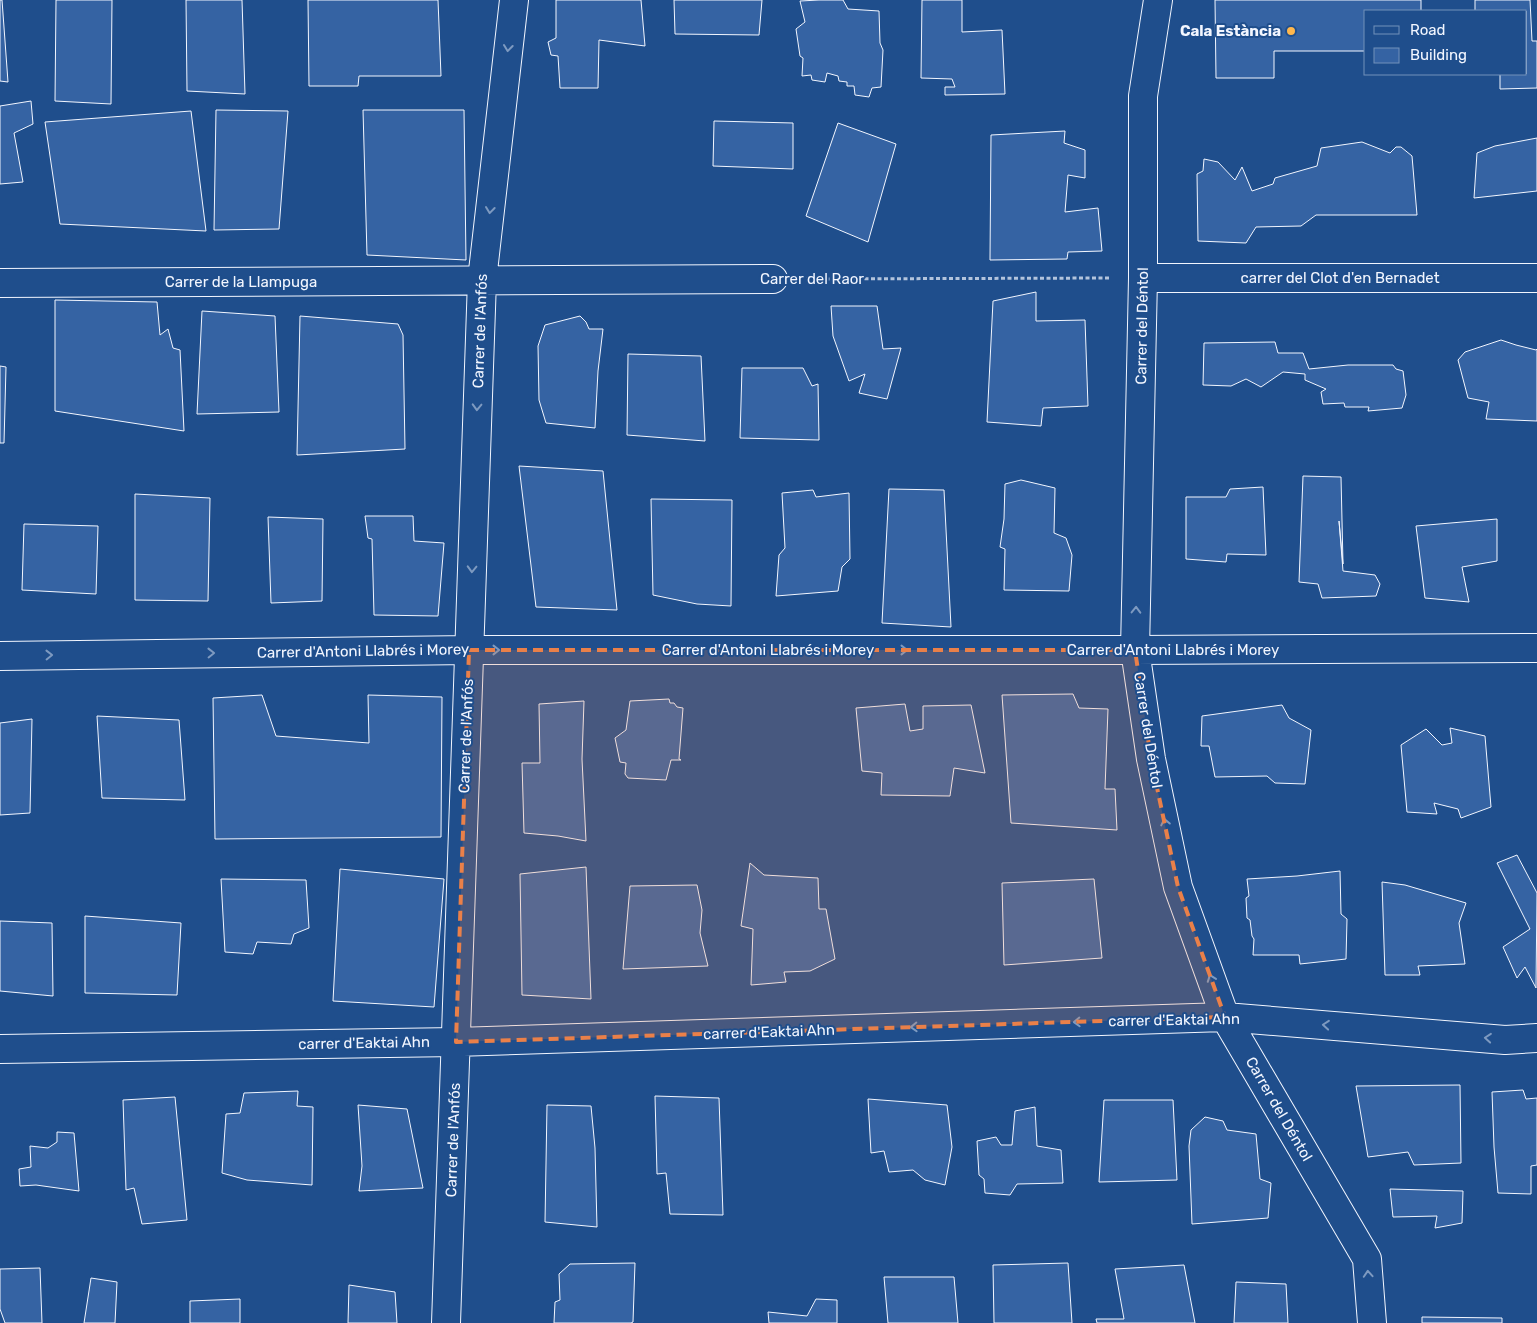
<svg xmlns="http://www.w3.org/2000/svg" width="1537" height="1323" viewBox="0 0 1537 1323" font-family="Rubik,sans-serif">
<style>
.building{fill:#3563a3;stroke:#f2f6ff}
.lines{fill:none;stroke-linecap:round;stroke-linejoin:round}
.minor-casing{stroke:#f2f6ff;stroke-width:30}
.path{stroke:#b3c4dc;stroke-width:3;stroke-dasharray:4 2.5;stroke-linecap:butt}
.minor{stroke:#1f4e8c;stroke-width:28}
.oneway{stroke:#7e9ac0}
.marked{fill:#ea8049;fill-opacity:0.2;stroke:#ea8049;stroke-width:4;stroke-dasharray:10 6;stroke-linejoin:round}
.poi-dot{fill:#ffb74d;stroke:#1f4e8c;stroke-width:2}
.labels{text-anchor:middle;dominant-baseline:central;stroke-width:4;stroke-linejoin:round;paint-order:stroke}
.poi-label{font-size:15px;font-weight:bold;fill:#f2f6ff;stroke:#1f4e8c;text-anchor:end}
.street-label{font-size:15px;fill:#f2f6ff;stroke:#1f4e8c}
</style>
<rect width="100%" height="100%" fill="#1f4e8c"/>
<path class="building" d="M0 0H2L8 82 0 81Z
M56 0H112L111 104 55 101Z
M186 0H242L245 94 187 91Z
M308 0H438L441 76H359L358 86H309Z
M556 0H641L645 46 599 40 598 88H560L558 56 551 55 548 42 556 38Z
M674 0H762L759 35 675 34Z
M819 0H843L848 9 879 11 880 43 883 50 881 87 872 88 869 97 855 95 854 86H847V82L839 81 838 76 827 73 825 82 812 80 811 75 802 76 803 58 800 56 796 29 805 22 800 1Z
M922 0H962V32L1002 30 1005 94 945 95V87H955L952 79 921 78Z
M1215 0H1421V11H1366V51H1274V78H1216Z
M1475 0H1530L1532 41H1537V88L1500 89V74H1526V11H1475Z
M31 101 33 124 14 133 23 182 0 184V106Z
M216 110 288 111 279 229 214 230Z
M363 110H464L466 260 367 255Z
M191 111 206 231 60 224 45 122Z
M714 121 793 123V169L713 166Z
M838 123 896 144 868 242 806 216Z
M1065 131 1064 143 1085 150V178L1068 175 1065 212 1098 208 1102 251 1068 252 1067 259 990 260 991 135Z
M1537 138V191L1474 198 1477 153 1495 146Z
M1362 142 1390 153 1396 147H1401L1412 156 1417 215H1316L1301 226 1256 227 1246 243 1198 241 1197 174 1203 171 1204 159 1218 162 1235 180 1242 167 1252 191 1273 184 1275 178 1317 166 1321 148Z
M1036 292V321L1085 320 1088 406 1043 408 1041 426 987 422 993 301Z
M55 300 157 302 160 335 168 329 173 348 180 350 184 431 55 411Z
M831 306H877L883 349 901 348 887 399 859 393 865 374 849 381 833 336Z
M202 311 275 316 279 412 197 414Z
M300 316 398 324 403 335 405 449 297 455Z
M580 316 586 322 589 329H603L598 371 595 428 546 423 539 400 538 346 545 325Z
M1501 340 1516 345 1536 350 1537 349V421L1486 419 1489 402 1468 398 1458 360 1465 352Z
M1275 342 1278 353H1303L1309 369 1348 365H1393L1396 369 1403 371 1406 395 1402 408 1368 411 1369 407H1345L1344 403 1323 404 1321 392 1326 389 1305 380V374L1283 372 1261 387 1246 379 1231 386 1203 385 1204 343Z
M628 354 701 356 705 441 627 435Z
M0 366 6 367 4 443H0Z
M742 368H803L812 386 818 384 819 440 740 438Z
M519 466 603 471 617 610 536 607Z
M1303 476 1341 477 1343 564 1339 521 1343 571 1375 575 1380 584 1376 596 1322 598 1318 584 1299 582Z
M1021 480 1055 488 1054 533 1066 538 1072 555 1069 591 1004 590 1005 549 1000 547 1004 519 1005 484Z
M1263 487 1266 555 1227 554 1226 562 1186 559V497H1226L1230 489Z
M889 489 944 490 951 627 882 623Z
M813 490 816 497 849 493 850 559 842 567 838 591 776 596 779 555 785 548 782 493Z
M135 494 210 498 208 601 135 600Z
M651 499 732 500 731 606 697 604 653 595Z
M365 516H413L414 541 444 543 438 616 374 615 372 539 368 538Z
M268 517 323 519 322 601 271 603Z
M1497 519V561L1462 567 1469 602 1425 598 1416 526Z
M24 524 98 526 96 594 22 590Z
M1073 694 1079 708 1108 709 1105 789H1115L1117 830 1011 823 1002 695Z
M262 695 276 736 369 743 368 695 442 697 441 837 215 839 213 698Z
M669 699 670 703H674L677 707 683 708 679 759 681 760H671L666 780 628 778 625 774 626 763 620 762 615 738 626 730 630 701Z
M584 701 582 759 586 841 558 836 524 833 522 763H540L539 704Z
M905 704 910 731 923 729V706L971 705 985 773 954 768 950 796 881 795 882 773 862 771 856 708Z
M1282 705 1289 718 1311 730 1305 784 1275 783 1267 776 1215 777 1209 746H1201L1202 716Z
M97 716 179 720 185 800 102 798Z
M32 719 30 813 0 815V723Z
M1450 728 1485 736 1491 807 1461 818 1458 809 1434 803 1437 814 1407 812 1401 745 1426 729 1442 745 1452 743Z
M1517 855 1537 893 1536 988 1525 967 1517 978 1503 947 1530 929 1497 863Z
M750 863 764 875 818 878 819 909H826L835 959 810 971 784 972 786 982 751 985 753 929 741 926Z
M586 867 591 999 522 995 520 874Z
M340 869 444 879 434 1007 333 1001Z
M1340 871 1341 914 1347 919 1346 959 1300 964 1299 955H1253L1254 939 1252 936 1250 920 1247 918 1246 898 1249 896 1247 879 1297 876Z
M221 879 306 880 309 928 294 934 291 944 257 942 253 954 225 952Z
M1094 879 1102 958 1004 965 1002 883Z
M1382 882 1405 885 1466 903 1459 923 1465 964 1418 966 1420 975H1385Z
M697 885 702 910 700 933 708 966 623 969 630 886Z
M85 916 181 923 177 995 85 993Z
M0 921 52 923 53 996 0 991Z
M1460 1085 1461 1163 1414 1165 1408 1152 1368 1157 1356 1086Z
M1523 1090 1526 1099 1537 1098V1165L1531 1166V1194L1498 1193 1494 1147 1492 1092Z
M298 1091 297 1106 313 1107 312 1185 247 1180 222 1173 226 1114 240 1113 244 1093Z
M655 1096 719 1098 723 1215 670 1214 666 1173 657 1174Z
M175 1097 187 1220 142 1224 134 1188 126 1190 123 1100Z
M868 1099 947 1105 952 1147 945 1185 925 1180 913 1170 889 1172 884 1151 871 1153Z
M1104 1100H1173L1177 1180 1099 1182Z
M358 1105 407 1109 423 1188 359 1191 362 1166Z
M547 1105 591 1106 595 1148 597 1227 545 1222Z
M1035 1107 1037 1146 1061 1150 1063 1183 1017 1184 1010 1195 985 1193 984 1179 979 1175 977 1141 996 1137 1001 1145H1012L1015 1111Z
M1205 1117 1223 1121 1227 1130 1256 1134 1260 1179 1271 1183 1268 1218 1192 1224 1189 1146 1191 1130Z
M57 1132 74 1133 79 1191 36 1185 20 1186 19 1169 31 1167 30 1146 48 1148 57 1142Z
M1390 1189 1463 1191 1462 1223 1435 1228 1437 1216 1393 1217Z
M635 1263 633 1322 631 1323H554L555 1302 560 1300 559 1274 570 1264Z
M1068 1263 1072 1323H994L993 1265Z
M1184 1265 1195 1323H1097L1096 1319H1124L1115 1269Z
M40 1268 42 1323H5L0 1309V1269Z
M884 1277H954L958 1323H888Z
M91 1278 117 1282 115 1323H84Z
M1236 1282 1286 1284 1288 1323H1234Z
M349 1285 395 1292 397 1323H348Z
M240 1299V1323H190V1301Z
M816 1299 837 1300V1323H769L768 1312 807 1316Z
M1422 1317 1502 1318V1323H1422Z"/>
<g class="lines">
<defs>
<path id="minor" d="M1158 0 1143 96V278L1135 650 1151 759 1178 887 1225 1017 1367 1259 1372 1323
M1143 278H1537
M0 283 773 279
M0 656 469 650H1135L1537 648
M0 1049 456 1042 1225 1017 1505 1040 1537 1038
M446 1323 482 280 514 0"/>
</defs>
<use href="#minor" class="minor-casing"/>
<path class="path" d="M806 279 1110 278"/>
<use href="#minor" class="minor"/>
</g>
<defs><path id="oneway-chevron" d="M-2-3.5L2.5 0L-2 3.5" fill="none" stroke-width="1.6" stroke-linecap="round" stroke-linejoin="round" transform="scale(1.25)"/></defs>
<g class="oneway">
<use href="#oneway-chevron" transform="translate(508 48) rotate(97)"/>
<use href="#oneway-chevron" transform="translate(490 210) rotate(97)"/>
<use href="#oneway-chevron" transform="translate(477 407) rotate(92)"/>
<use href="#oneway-chevron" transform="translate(472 569) rotate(92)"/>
<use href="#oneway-chevron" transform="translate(1136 610) rotate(-89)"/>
<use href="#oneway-chevron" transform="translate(496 650)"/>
<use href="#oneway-chevron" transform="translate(904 650)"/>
<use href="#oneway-chevron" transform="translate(211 653) rotate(-1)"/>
<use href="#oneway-chevron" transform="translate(49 655) rotate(-1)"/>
<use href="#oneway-chevron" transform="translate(1165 822) rotate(-102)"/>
<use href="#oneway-chevron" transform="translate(1211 978) rotate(-110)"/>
<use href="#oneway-chevron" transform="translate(1077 1022) rotate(178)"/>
<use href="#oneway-chevron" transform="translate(1326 1025) rotate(-175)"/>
<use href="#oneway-chevron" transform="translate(914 1027) rotate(178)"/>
<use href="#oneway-chevron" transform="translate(1488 1038) rotate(-175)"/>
<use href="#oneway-chevron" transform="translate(1368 1274) rotate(-94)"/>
</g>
<path class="marked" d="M469 650H1135L1151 759 1178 887 1225 1017 456 1042Z"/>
<circle class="poi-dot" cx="1291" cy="31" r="5"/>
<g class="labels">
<g class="poi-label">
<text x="1281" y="31">Cala Estància</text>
</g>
<g class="street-label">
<text x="1340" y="278">carrer del Clot d'en Bernadet</text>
<text x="812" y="279">Carrer del Raor</text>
<text x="241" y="282">Carrer de la Llampuga</text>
<text transform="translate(1142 326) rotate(-89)">Carrer del Déntol</text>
<text transform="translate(480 331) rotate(-88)">Carrer de l'Anfós</text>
<text x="768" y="650">Carrer d'Antoni Llabrés i Morey</text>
<text x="1173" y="650">Carrer d'Antoni Llabrés i Morey</text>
<text transform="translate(363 651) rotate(-1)">Carrer d'Antoni Llabrés i Morey</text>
<text transform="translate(1148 730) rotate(81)">Carrer del Déntol</text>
<text transform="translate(466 736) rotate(-88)">Carrer de l'Anfós</text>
<text transform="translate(1174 1020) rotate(-1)">carrer d'Eaktai Ahn</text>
<text transform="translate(769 1032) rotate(-2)">carrer d'Eaktai Ahn</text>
<text transform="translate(364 1043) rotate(-1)">carrer d'Eaktai Ahn</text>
<text transform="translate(1279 1109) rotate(60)">Carrer del Déntol</text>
<text transform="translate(453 1140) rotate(-88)">Carrer de l'Anfós</text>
</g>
</g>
<rect x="1364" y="10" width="162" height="65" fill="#1f4e8c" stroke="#7391ba"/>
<rect x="1374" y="26" width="25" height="8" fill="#1f4e8c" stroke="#7391ba"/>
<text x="1410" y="35" font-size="15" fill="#f2f6ff">Road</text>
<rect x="1374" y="48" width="25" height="15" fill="#3563a3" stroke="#7391ba"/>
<text x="1410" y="60" font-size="15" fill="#f2f6ff">Building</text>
</svg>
